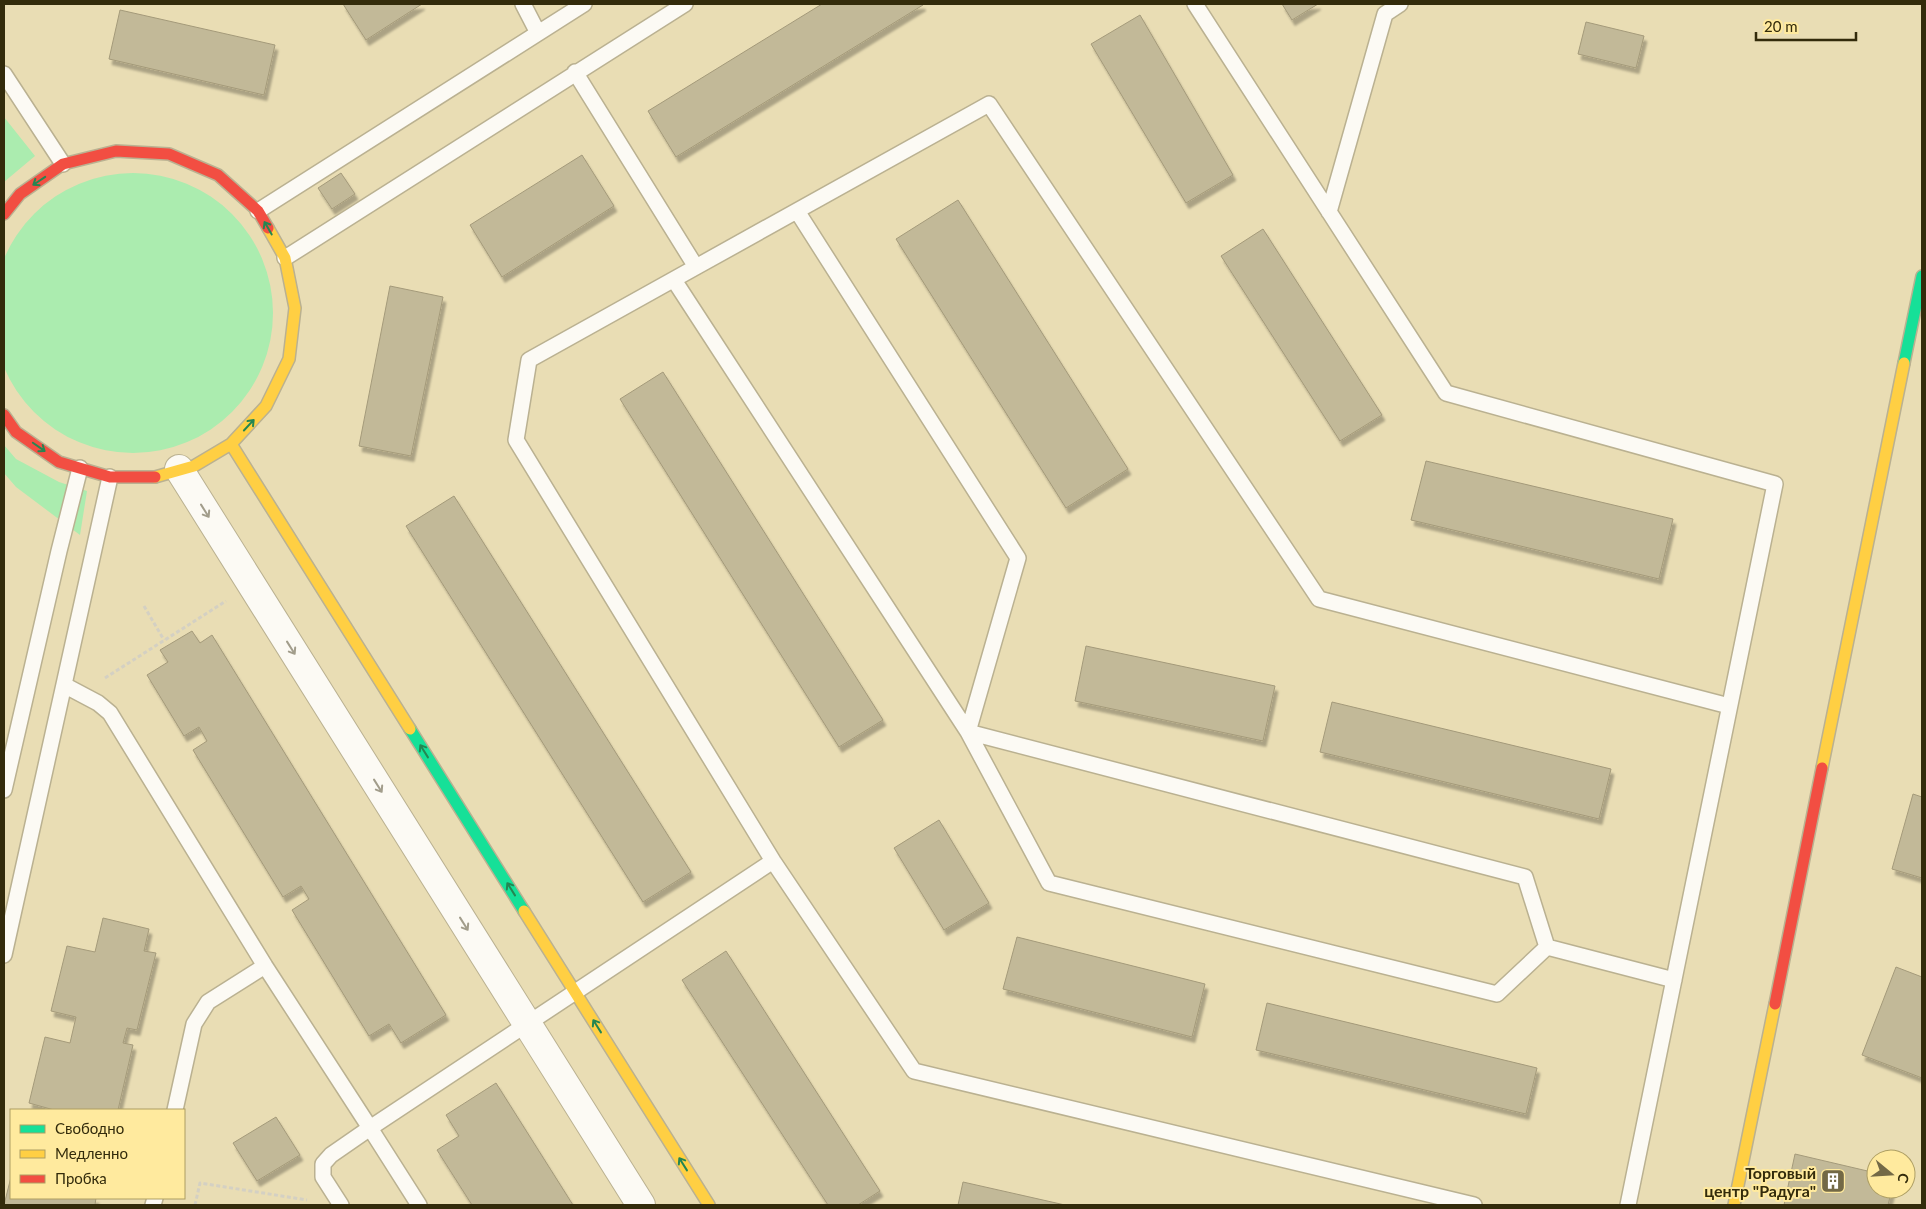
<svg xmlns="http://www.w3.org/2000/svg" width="1926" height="1209" viewBox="0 0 1926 1209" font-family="Lato,sans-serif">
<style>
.green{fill:#abecaf}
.building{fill:#c2b998;stroke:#a49a7a;filter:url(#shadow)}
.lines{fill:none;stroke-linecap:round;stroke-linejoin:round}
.lane-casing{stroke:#bab191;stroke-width:18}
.street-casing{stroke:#bab191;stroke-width:30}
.fast-casing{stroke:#bab191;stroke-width:14}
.slow-casing{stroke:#bab191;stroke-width:14}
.jam-casing{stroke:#bab191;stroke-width:14}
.path{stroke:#d4d0c3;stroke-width:3;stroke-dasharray:4 2.5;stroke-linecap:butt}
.lane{stroke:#fcfaf4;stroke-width:15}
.street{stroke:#fcfaf4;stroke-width:28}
.fast{stroke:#16e098;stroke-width:11}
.slow{stroke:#ffcf43;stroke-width:11}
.jam{stroke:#f24e42;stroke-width:11}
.oneway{stroke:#248652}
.oneway2{stroke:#a29d8b}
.labels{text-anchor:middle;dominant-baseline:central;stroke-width:4;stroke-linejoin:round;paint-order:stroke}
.poi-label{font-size:16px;font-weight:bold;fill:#332b0b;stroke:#ffea9e;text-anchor:end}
</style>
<defs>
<filter id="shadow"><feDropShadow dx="3" dy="5.5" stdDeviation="1" flood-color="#0004"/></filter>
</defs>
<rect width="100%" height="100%" fill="#e9ddb4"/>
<path class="green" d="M4 117 35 156 4 182Z
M-7 313a140 140 0 1 1 280 0a140 140 0 1 1-280 0Z
M4 445 16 459 59 482 87 491 80 535 16 487 4 473Z"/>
<path class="building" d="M343 4H422L366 40Z
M822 4H922L923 5 676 157 648 111Z
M1282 4H1318L1292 20Z
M120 10 275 45 264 95 109 59Z
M1140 15 1233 175 1186 203 1091 44Z
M1586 22 1644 36 1636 68 1578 54Z
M582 155 614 206 502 277 470 225Z
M341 173 355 194 332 209 318 188Z
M958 200 1128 469 1066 508 896 239Z
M1263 229 1382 415 1340 441 1221 256Z
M390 286 443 297 411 456 359 446Z
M663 372 883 720 839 747 620 399Z
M1426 461 1673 519 1659 579 1411 520Z
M454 496 691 872 643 902 406 526Z
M192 631 200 643 212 635 446 1015 401 1043 389 1024 369 1036 292 910 309 899 301 886 283 897 193 750 207 741 199 727 184 736 147 675 168 662 160 650Z
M1086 646 1275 686 1263 741 1075 701Z
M1332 702 1611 769 1599 819 1320 752Z
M1913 794 1922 797V878L1892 869Z
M939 820 989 903 944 930 894 848Z
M103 918 149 929 144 951 156 953 137 1030 127 1028 123 1043 133 1045 118 1110H54L29 1103 45 1037 70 1043 76 1017 51 1011 67 946 95 952Z
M1017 937 1205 984 1192 1037 1003 989Z
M726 951 880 1191 858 1205H828L682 980Z
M1896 967 1922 977V1078L1862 1055Z
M1267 1003 1537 1068 1526 1114 1256 1050Z
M496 1083 573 1205H472L437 1150 459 1136 446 1115Z
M276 1117 300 1155 257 1181 233 1143Z
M1795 1154 1876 1173V1189H1892L1888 1205H1784Z
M11 1177V1198H96L95 1205H4Z
M963 1182 1065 1205H958Z"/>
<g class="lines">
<defs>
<path id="lane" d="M523 4 538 33
M1195 4 1446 393 1775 484 1628 1205
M575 72 696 267 529 360 516 440 773 861 914 1071 1474 1205
M4 74 63 164
M258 211 584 4
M797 211 1018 558 968 732
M1329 212 1385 14 1400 4
M285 258 685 4
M696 267 989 104 1319 599 1729 706
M674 280 968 732 1049 883 1497 994 1547 947
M64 685 98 703 110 713 265 966 370 1128 773 861
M968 732 1525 877 1547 947 1674 980
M4 790 59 551 80 468
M4 955 110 477
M175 1110 194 1024 208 1002 265 966
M153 1205 155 1198
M341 1205 323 1177V1164L331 1155 370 1128 419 1205"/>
<path id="street" d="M179 469 641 1205"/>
<path id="fast" d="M1904 363 1922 276
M410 729 524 911"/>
<path id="slow" d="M231 444 410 729
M155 477 194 466 231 444 266 406 289 359 295 308 285 258 268 228
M1822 768 1904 363
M524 911 709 1205
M1734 1205 1775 1004"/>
<path id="jam" d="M4 214 20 194 63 164 116 151 169 154 218 175 258 211 268 228
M4 415 16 432 59 462 110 477H155
M1775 1004 1822 768"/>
</defs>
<use href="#lane" class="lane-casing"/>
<use href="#street" class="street-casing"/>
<use href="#fast" class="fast-casing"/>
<use href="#slow" class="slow-casing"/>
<use href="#jam" class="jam-casing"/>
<path class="path" d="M144 606 164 640
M105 678 226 601
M195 1205 200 1183 307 1200"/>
<use href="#lane" class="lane"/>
<use href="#street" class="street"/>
<use href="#fast" class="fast"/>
<use href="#slow" class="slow"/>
<use href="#jam" class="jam"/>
</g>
<defs><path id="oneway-shaft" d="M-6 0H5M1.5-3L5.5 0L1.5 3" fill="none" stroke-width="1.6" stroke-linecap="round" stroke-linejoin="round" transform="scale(1.25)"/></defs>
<g class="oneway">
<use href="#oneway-shaft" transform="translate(39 181) rotate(146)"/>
<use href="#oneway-shaft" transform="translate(268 228) rotate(-120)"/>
<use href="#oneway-shaft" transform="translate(249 425) rotate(-47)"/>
<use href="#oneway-shaft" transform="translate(39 447) rotate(35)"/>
<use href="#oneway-shaft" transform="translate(424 751) rotate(-122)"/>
<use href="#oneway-shaft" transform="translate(511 889) rotate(-122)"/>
<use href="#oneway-shaft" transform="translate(597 1026) rotate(-122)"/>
<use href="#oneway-shaft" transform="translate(683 1164) rotate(-122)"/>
</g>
<g class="oneway2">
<use href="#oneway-shaft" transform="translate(205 511) rotate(58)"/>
<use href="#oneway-shaft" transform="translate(291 648) rotate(58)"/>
<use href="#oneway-shaft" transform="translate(378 786) rotate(58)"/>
<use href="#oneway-shaft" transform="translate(464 924) rotate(58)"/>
</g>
<defs>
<symbol id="building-square" viewBox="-11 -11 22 22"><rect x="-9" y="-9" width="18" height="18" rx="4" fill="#736946" stroke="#ffea9e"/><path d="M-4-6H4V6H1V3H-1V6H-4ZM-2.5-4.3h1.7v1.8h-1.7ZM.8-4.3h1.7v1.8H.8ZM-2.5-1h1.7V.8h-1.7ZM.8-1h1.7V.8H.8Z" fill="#fff"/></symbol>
</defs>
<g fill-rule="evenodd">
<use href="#building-square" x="1819" y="1167" width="28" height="28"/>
</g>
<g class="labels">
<g class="poi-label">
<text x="1816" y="1172">Торговый<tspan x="1816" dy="18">центр "Радуга"</tspan></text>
</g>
</g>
<rect width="1926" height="1209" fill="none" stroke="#332b0b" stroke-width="10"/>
<rect x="10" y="1109" width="175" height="90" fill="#ffea9e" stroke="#ad9e63"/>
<rect x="20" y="1125" width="25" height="8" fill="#16e098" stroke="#ad9e63"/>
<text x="55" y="1134" font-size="15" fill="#332b0b">Свободно</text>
<rect x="20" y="1150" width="25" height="8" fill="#ffcf43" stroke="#ad9e63"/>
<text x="55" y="1159" font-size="15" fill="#332b0b">Медленно</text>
<rect x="20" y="1175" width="25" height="8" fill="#f24e42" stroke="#ad9e63"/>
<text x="55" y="1184" font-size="15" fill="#332b0b">Пробка</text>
<g transform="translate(1891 1174) rotate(108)"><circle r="24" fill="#ffea9e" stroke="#ad9e63"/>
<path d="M0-4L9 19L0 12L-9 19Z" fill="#736946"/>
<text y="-8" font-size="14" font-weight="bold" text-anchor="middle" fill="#332b0b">С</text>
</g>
<path d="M1756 32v8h100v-8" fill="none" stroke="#332b0b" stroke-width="2.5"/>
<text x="1764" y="32" font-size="15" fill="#332b0b" stroke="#ffea9e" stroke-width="4" paint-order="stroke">20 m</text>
</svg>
